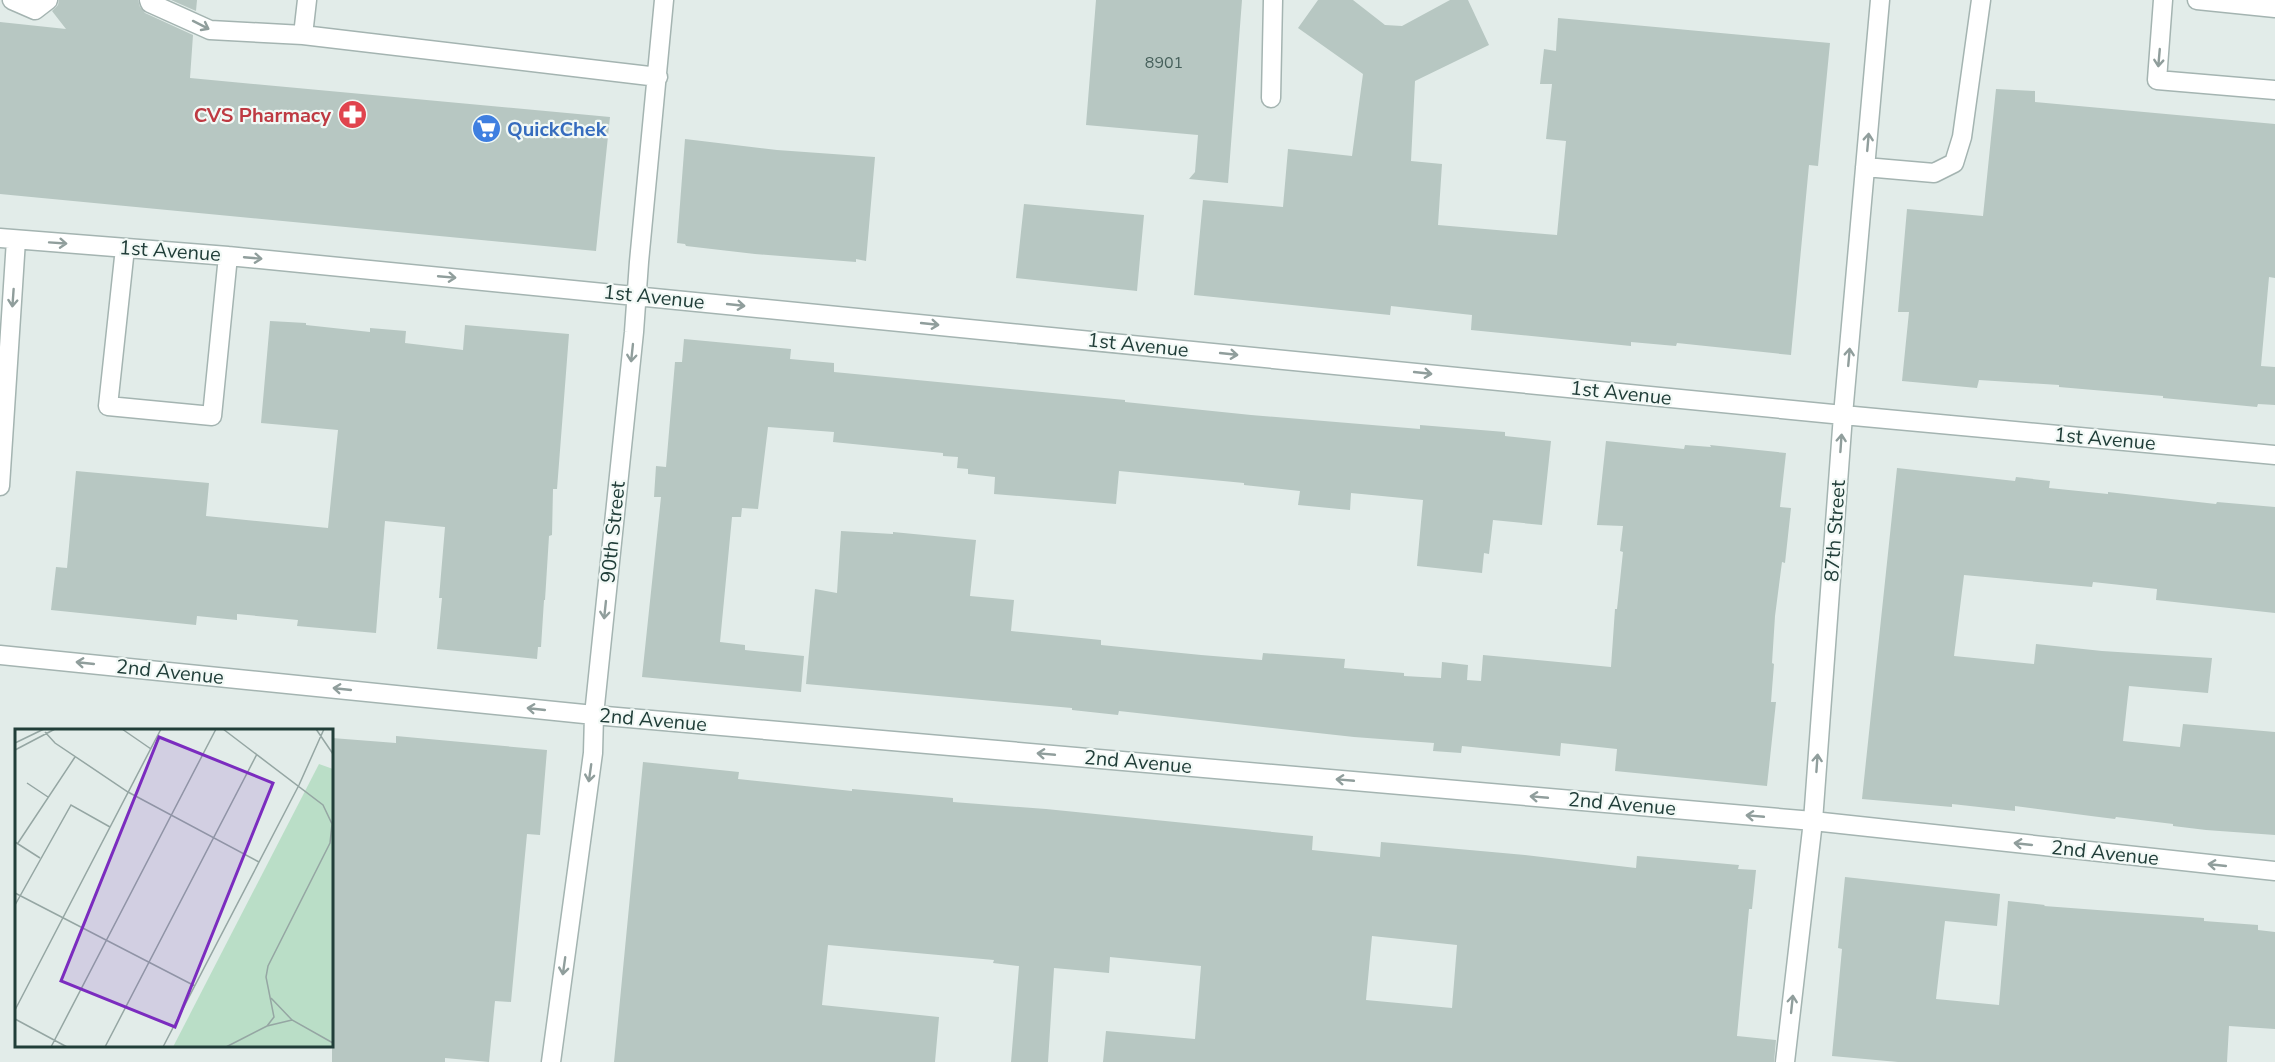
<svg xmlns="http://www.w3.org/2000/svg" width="2275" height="1062" viewBox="0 0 2275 1062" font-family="'Nunito Sans',sans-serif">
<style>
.building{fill:#b7c7c2;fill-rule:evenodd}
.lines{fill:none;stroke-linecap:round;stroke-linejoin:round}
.minor-casing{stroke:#a4b4b1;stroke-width:21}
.minor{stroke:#fff;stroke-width:18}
.oneway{stroke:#909e9c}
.labels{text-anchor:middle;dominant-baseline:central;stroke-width:4.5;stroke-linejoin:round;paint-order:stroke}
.number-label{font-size:16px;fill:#46605b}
.health-label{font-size:20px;font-weight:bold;fill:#be3a42;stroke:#f2f9f6;text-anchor:end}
.shop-label{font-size:20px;font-weight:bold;fill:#366cbe;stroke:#f2f9f6;text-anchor:start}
.street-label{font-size:20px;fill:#213e39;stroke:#f2f9f6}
.inset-road{fill:none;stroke:#95a6a3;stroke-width:1.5}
.view{fill:#7b2cbf;fill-opacity:0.15;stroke:#7b2cbf;stroke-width:3}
.inset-edge{fill:none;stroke:#213e39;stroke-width:3}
</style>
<rect width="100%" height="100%" fill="#e2ece9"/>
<path class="building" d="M59 0H138L140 7 145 13 193 35 190 78 610 117 596 251 0 194V22L66 29 52 11 58 5Z
M171 0H197L196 11Z
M1096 0H1242L1228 183 1189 179 1195 172 1198 135 1086 125Z
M1318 0H1353L1385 25 1402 26 1450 0H1468L1489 45 1415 81 1411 161 1442 164 1438 225 1557 235 1566 141 1546 139 1552 84H1540L1544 49 1556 51 1558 18 1830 43 1818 166 1809 165 1791 355 1677 343 1676 346 1631 342V346L1471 330 1472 315 1391 306 1390 315 1194 295 1203 200 1283 207 1288 149 1352 156 1363 74 1298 28Z
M1996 89 2035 91V102L2275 124V278L2269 277 2261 366 2275 367V405L2258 404 2257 407 2163 398V396L2059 387V385L1979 380 1977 388 1902 381 1909 312H1898L1907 209 1983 216Z
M685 139 777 150 875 157 866 261 856 259V262L755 254 686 246 685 244 677 243Z
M1024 204 1144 215 1137 291 1016 278Z
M270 321 306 323V325L370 332V328L406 331 405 343 463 350 465 325 569 334 557 489H553L552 535 549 536 545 600H544L541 647H538L537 659 437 649 442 598H439L445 527 385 521 376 633 297 626 298 620 237 614V620L197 616 196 625 51 610 56 567 67 568 76 471 209 483 206 516 328 528 338 430 261 423Z
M684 339 791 349 790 359 834 363V372L1125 400V402L1251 415 1420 429V425L1505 432V436L1551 441 1542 525 1493 520 1489 554 1484 553 1482 573 1417 566 1423 500 1351 493 1350 510 1298 505 1300 491 1244 485V483L1119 471 1116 504 994 494 995 477 968 474V469L957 468 958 457 943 456V453L833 442 834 432 768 427 758 509 742 508 741 517H732L720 642 745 645V650L804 656 801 692 642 677 661 497H654L656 466 666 467 675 362H682Z
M1606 441 1684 449 1685 445 1711 447 1710 445 1786 453 1780 507 1791 508 1785 563 1782 562 1775 616 1772 663 1774 664 1771 702H1776L1767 786 1615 771 1617 749 1561 743 1560 756 1462 746 1461 753 1433 751 1434 743 1354 737 1119 711 1118 715 1072 710V708L806 684 815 589 837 593 841 531 893 534V532L976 540 970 596 1014 600 1011 631 1101 640V645L1201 655 1262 660 1263 653 1345 659 1344 668 1404 673V676L1441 678 1442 662 1468 665 1467 680 1481 681 1483 655 1611 667 1615 609H1617L1623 552 1620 551 1623 526 1597 525Z
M1897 468 2015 481 2016 477 2050 481 2049 488 2108 494V492L2216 504 2217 502 2275 507V613L2156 600 2157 589 2093 582 2092 587 1964 575 1954 656 2034 664 2036 644 2102 651 2212 658 2208 693 2129 686 2123 741 2180 747 2183 724 2275 732V835L2206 830 2173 826V824L2116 817 2115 819 2091 816 2015 806V811L1952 804V807L1862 799Z
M396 736 547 750 540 835 527 834 511 1002 495 1001 489 1062 445 1058V1062H332V738L396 743Z
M643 762 739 772 738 779 852 791V789L953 798V802L1046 809 1313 836 1312 850 1380 857 1381 842 1525 855 1636 868 1637 856 1739 865 1738 869 1756 870 1752 909H1749L1737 1036 1776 1040 1774 1062H1103L1106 1031 1195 1039 1201 966 1110 957 1109 973 1054 968 1048 1062H1011L1019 966 993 963 994 960 828 945 822 1005 939 1017 935 1062H614ZM1372 936 1457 945 1452 1008 1366 1000Z
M1845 877 2000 894 1997 926 1945 921 1936 999 1999 1005 2008 901 2045 905 2044 906 2204 918V921L2258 925V930L2275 932V1029L2229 1026 2227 1062H1898L1832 1056 1842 949 1838 948Z"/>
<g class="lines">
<defs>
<path id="minor" d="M12 0 35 10 48 0
M149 0 150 3 210 30 303 35
M307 0 303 35 658 77
M2163 0 2157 80 2275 90
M2197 0 2275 8
M1271 98 1273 0
M1865 167 1934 173 1954 163 1962 137 1981 0
M0 238 228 256 1843 415 2275 455
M125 248 108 406 212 416 228 256
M0 486 16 240
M0 655 594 715 1813 821 2275 871
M551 1062 593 753 594 715 634 332 639 262 664 0
M1785 1062 1813 821 1843 415 1880 0"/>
</defs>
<use href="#minor" class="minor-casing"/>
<use href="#minor" class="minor"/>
</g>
<defs><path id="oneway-shaft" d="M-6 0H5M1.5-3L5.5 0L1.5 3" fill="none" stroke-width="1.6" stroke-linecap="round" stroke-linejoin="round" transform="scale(1.5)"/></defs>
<g class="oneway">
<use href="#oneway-shaft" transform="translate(201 25) rotate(27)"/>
<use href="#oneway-shaft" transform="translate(2159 58) rotate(95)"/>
<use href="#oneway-shaft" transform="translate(1868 142) rotate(-85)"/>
<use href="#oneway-shaft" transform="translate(58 243) rotate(4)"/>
<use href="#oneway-shaft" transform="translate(253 258) rotate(5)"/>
<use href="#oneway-shaft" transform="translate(447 277) rotate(5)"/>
<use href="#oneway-shaft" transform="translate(13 298) rotate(94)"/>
<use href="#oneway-shaft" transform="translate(736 305) rotate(6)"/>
<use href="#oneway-shaft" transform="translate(930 324) rotate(6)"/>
<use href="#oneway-shaft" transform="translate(632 353) rotate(96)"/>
<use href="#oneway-shaft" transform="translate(1229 354) rotate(6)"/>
<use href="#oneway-shaft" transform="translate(1849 357) rotate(-85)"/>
<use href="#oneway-shaft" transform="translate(1423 373) rotate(6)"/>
<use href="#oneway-shaft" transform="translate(1841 443) rotate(-86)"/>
<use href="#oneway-shaft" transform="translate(605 610) rotate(96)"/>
<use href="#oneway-shaft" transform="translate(85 663) rotate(-174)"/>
<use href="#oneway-shaft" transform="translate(342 689) rotate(-174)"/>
<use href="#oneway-shaft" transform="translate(536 709) rotate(-174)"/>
<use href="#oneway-shaft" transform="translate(1046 754) rotate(-175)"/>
<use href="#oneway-shaft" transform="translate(1817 763) rotate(-86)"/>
<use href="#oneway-shaft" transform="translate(590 773) rotate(98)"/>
<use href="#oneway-shaft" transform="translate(1345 780) rotate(-175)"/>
<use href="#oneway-shaft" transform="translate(1539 797) rotate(-175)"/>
<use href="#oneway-shaft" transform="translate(1755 816) rotate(-175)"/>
<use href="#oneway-shaft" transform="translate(2023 844) rotate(-174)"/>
<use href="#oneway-shaft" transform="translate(2217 865) rotate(-174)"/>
<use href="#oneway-shaft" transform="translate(564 966) rotate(98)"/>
<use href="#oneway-shaft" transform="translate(1792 1004) rotate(-84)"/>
</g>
<defs>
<symbol id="pharmacy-disc" viewBox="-11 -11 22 22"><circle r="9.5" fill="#e0444e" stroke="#f2f9f6"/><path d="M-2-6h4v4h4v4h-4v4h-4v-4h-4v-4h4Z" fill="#fff"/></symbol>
<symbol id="supermarket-disc" viewBox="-11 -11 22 22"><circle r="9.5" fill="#3f7fe0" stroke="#f2f9f6"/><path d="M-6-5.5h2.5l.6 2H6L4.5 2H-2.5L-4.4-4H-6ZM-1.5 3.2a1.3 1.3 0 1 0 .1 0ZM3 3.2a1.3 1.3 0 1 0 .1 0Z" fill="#fff"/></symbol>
</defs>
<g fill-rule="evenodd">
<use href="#pharmacy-disc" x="336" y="98" width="33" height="33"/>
<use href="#supermarket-disc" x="470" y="112" width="33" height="33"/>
</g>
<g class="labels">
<g class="number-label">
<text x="1164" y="63">8901</text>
</g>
<g class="health-label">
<text x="331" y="115">CVS Pharmacy</text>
</g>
<g class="shop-label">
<text x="507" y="129">QuickChek</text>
</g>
<g class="street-label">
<text transform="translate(170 251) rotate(4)">1st Avenue</text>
<text transform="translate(654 297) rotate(6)">1st Avenue</text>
<text transform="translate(1138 345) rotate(6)">1st Avenue</text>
<text transform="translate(1621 393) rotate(6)">1st Avenue</text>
<text transform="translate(2105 439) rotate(5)">1st Avenue</text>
<text transform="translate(1835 531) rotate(-86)">87th Street</text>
<text transform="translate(613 532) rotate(-84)">90th Street</text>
<text transform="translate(170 672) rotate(6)">2nd Avenue</text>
<text transform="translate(653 720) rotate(5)">2nd Avenue</text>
<text transform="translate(1138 762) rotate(5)">2nd Avenue</text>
<text transform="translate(1622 804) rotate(5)">2nd Avenue</text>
<text transform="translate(2105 853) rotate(6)">2nd Avenue</text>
</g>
</g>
<g transform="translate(15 729)">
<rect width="318" height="318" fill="#e2ece9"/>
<path d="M304 35 318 40V318H158Z" fill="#badec7"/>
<path class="inset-road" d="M107 0 136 20M208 0 308 76 317 95 315 114 253 237 251 248 259 288 252 297M301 0 318 25M30 3 40 14 113 63 244 133M0 14 29 0M0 21 40 0M12 54 33 68M284 56 309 0M0 113 25 129M3 114 60 28M0 164 180 257M0 176 56 76 95 98M256 269 277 291 318 314M0 281 146 0M0 290 52 318M36 318 201 0M90 318 242 25M148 318 284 56M211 318 252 297 277 291"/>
<path class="view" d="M144 8 258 54 160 298 46 252Z"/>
<rect width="318" height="318" class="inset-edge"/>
</g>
</svg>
